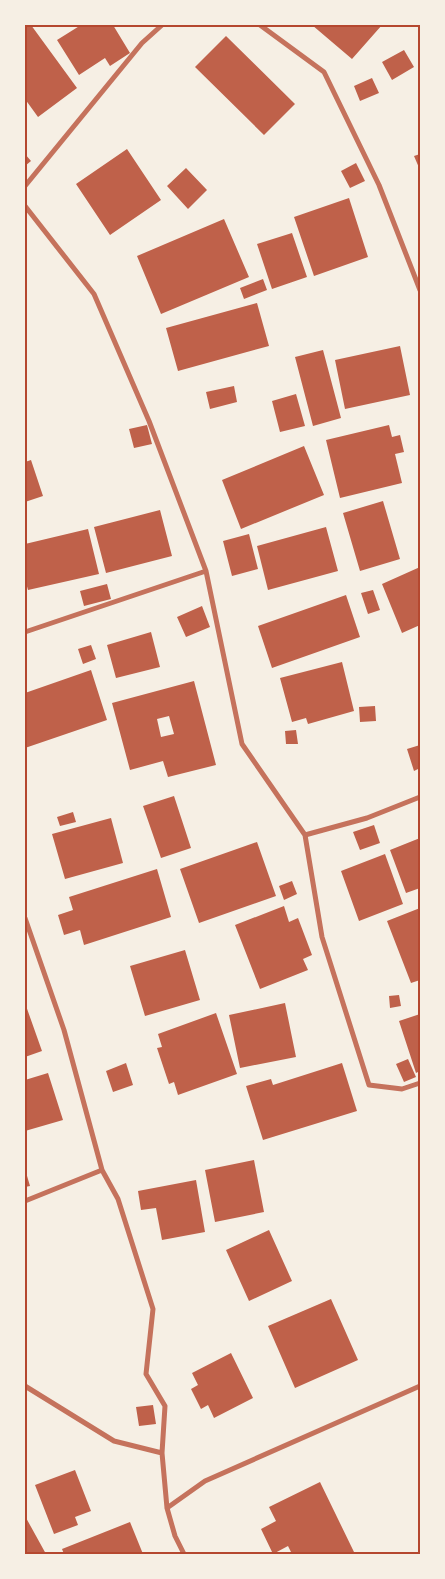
<svg xmlns="http://www.w3.org/2000/svg" width="445" height="1579" viewBox="0 0 445 1579" font-family="Lato,sans-serif">
<style>
.building{fill:#bf614a;fill-rule:evenodd}
.lines{fill:none;stroke-linecap:round;stroke-linejoin:round}
.minor{stroke:#c5725c;stroke-width:5}
.neatline{fill:none;stroke:#b5482f;stroke-width:2}
</style>
<rect width="100%" height="100%" fill="#f6efe4"/>
<path class="building" d="M25 25H31L77 88 38 117 25 99Z
M81 25H113L130 53 110 66 105 58 79 75 57 40Z
M312 25H382L352 59Z
M226 36 295 104 264 135 195 67Z
M404 50 414 67 392 80 382 62Z
M372 78 379 93 360 101 354 86Z
M127 149 161 200 110 235 76 184Z
M25 154 31 161 25 166Z
M420 154V170L414 156Z
M356 163 365 181 350 188 341 171Z
M186 168 207 190 188 209 167 186Z
M349 198 368 257 314 276 294 217Z
M224 219 249 277 161 314 137 256Z
M292 233 307 277 272 289 257 244Z
M263 279 267 290 244 299 240 288Z
M257 303 269 346 178 371 166 328Z
M400 346 410 395 345 409 335 360Z
M323 350 341 418 313 426 295 357Z
M234 386 237 402 210 409 206 392Z
M296 394 305 426 280 432 272 401Z
M147 425 152 444 134 448 129 429Z
M389 425 392 437 400 435 404 452 395 454 402 483 340 498 326 440Z
M304 446 324 495 241 529 222 480Z
M31 460 43 496 25 502V462Z
M383 501 400 559 360 571 343 513Z
M160 510 172 556 106 573 94 527Z
M326 527 338 571 268 590 257 546Z
M88 529 99 574 28 590 25 579V544Z
M249 534 258 569 232 576 223 541Z
M420 567V625L402 633 382 584Z
M107 584 111 599 84 606 80 591Z
M373 590 380 610 368 614 361 593Z
M346 595 360 637 272 668 258 626Z
M202 606 210 627 186 637 177 617Z
M151 632 160 667 116 678 107 645Z
M91 645 96 659 83 664 78 649Z
M342 662 354 711 308 724 306 718 292 722 280 678Z
M91 670 107 720 25 748V693Z
M194 681 216 765 168 777 163 761 130 770 112 703ZM169 716 174 734 161 737 157 719Z
M375 706 376 721 360 722 359 707Z
M296 730 298 744H286L285 731Z
M420 745V768L414 771 407 749Z
M174 796 191 848 161 858 143 806Z
M73 812 76 822 60 826 57 817Z
M111 818 123 863 65 879 52 834Z
M374 825 380 843 360 850 353 832Z
M420 838V888L406 893 390 850Z
M257 842 276 896 199 923 180 869Z
M385 854 403 904 359 921 341 871Z
M157 869 171 917 84 945 80 930 64 935 58 915 73 910 69 897Z
M292 881 297 894 284 900 279 886Z
M284 906 289 922 298 918 312 955 303 959 308 970 260 989 235 925Z
M420 908V980L411 983 387 921Z
M185 950 200 1000 145 1016 130 966Z
M399 995 401 1006 390 1008 389 996Z
M25 1003 42 1051 25 1057Z
M285 1003 296 1057 240 1068 229 1015Z
M216 1013 237 1074 178 1095 174 1082 169 1084 157 1048 162 1047 158 1034Z
M420 1014V1071L416 1073 399 1021Z
M408 1059 416 1077 404 1082 396 1064Z
M126 1063 133 1085 113 1092 106 1071Z
M342 1063 357 1111 263 1140 246 1086 271 1079 273 1085Z
M48 1073 63 1120 25 1131V1080Z
M254 1160 264 1212 215 1222 205 1170Z
M25 1169 30 1186 25 1187Z
M196 1180 205 1232 162 1240 156 1208 141 1210 138 1191Z
M269 1230 292 1281 249 1301 226 1250Z
M331 1299 358 1360 295 1388 268 1326Z
M231 1353 253 1398 214 1418 208 1405 201 1409 191 1389 198 1385 192 1373Z
M153 1405 156 1424 139 1426 136 1407Z
M75 1470 91 1511 75 1517 78 1525 54 1534 35 1485Z
M320 1482 354 1552 350 1554H292L288 1546 273 1554 261 1529 276 1521 269 1507Z
M25 1516 46 1554H25Z
M130 1522 143 1554H64L62 1549Z"/>
<g class="lines">
<path class="minor" d="M260 25 324 72 379 185 420 290
M25 186 142 43 162 25
M25 206 94 294 149 421 206 571 242 744 305 835 322 937 369 1085 402 1089 420 1083
M25 632 206 571
M305 835 367 818 420 797
M25 918 64 1030 102 1170 118 1199 153 1309 146 1374 165 1406 162 1453 167 1508 175 1536 184 1554
M25 1201 102 1170
M25 1386 114 1441 162 1453
M167 1508 205 1481 420 1386"/>
</g>
<rect width="445" height="1579" fill="none" stroke="#f6efe4" stroke-width="52"/>
<rect x="26" y="26" width="393" height="1527" class="neatline"/>
</svg>
